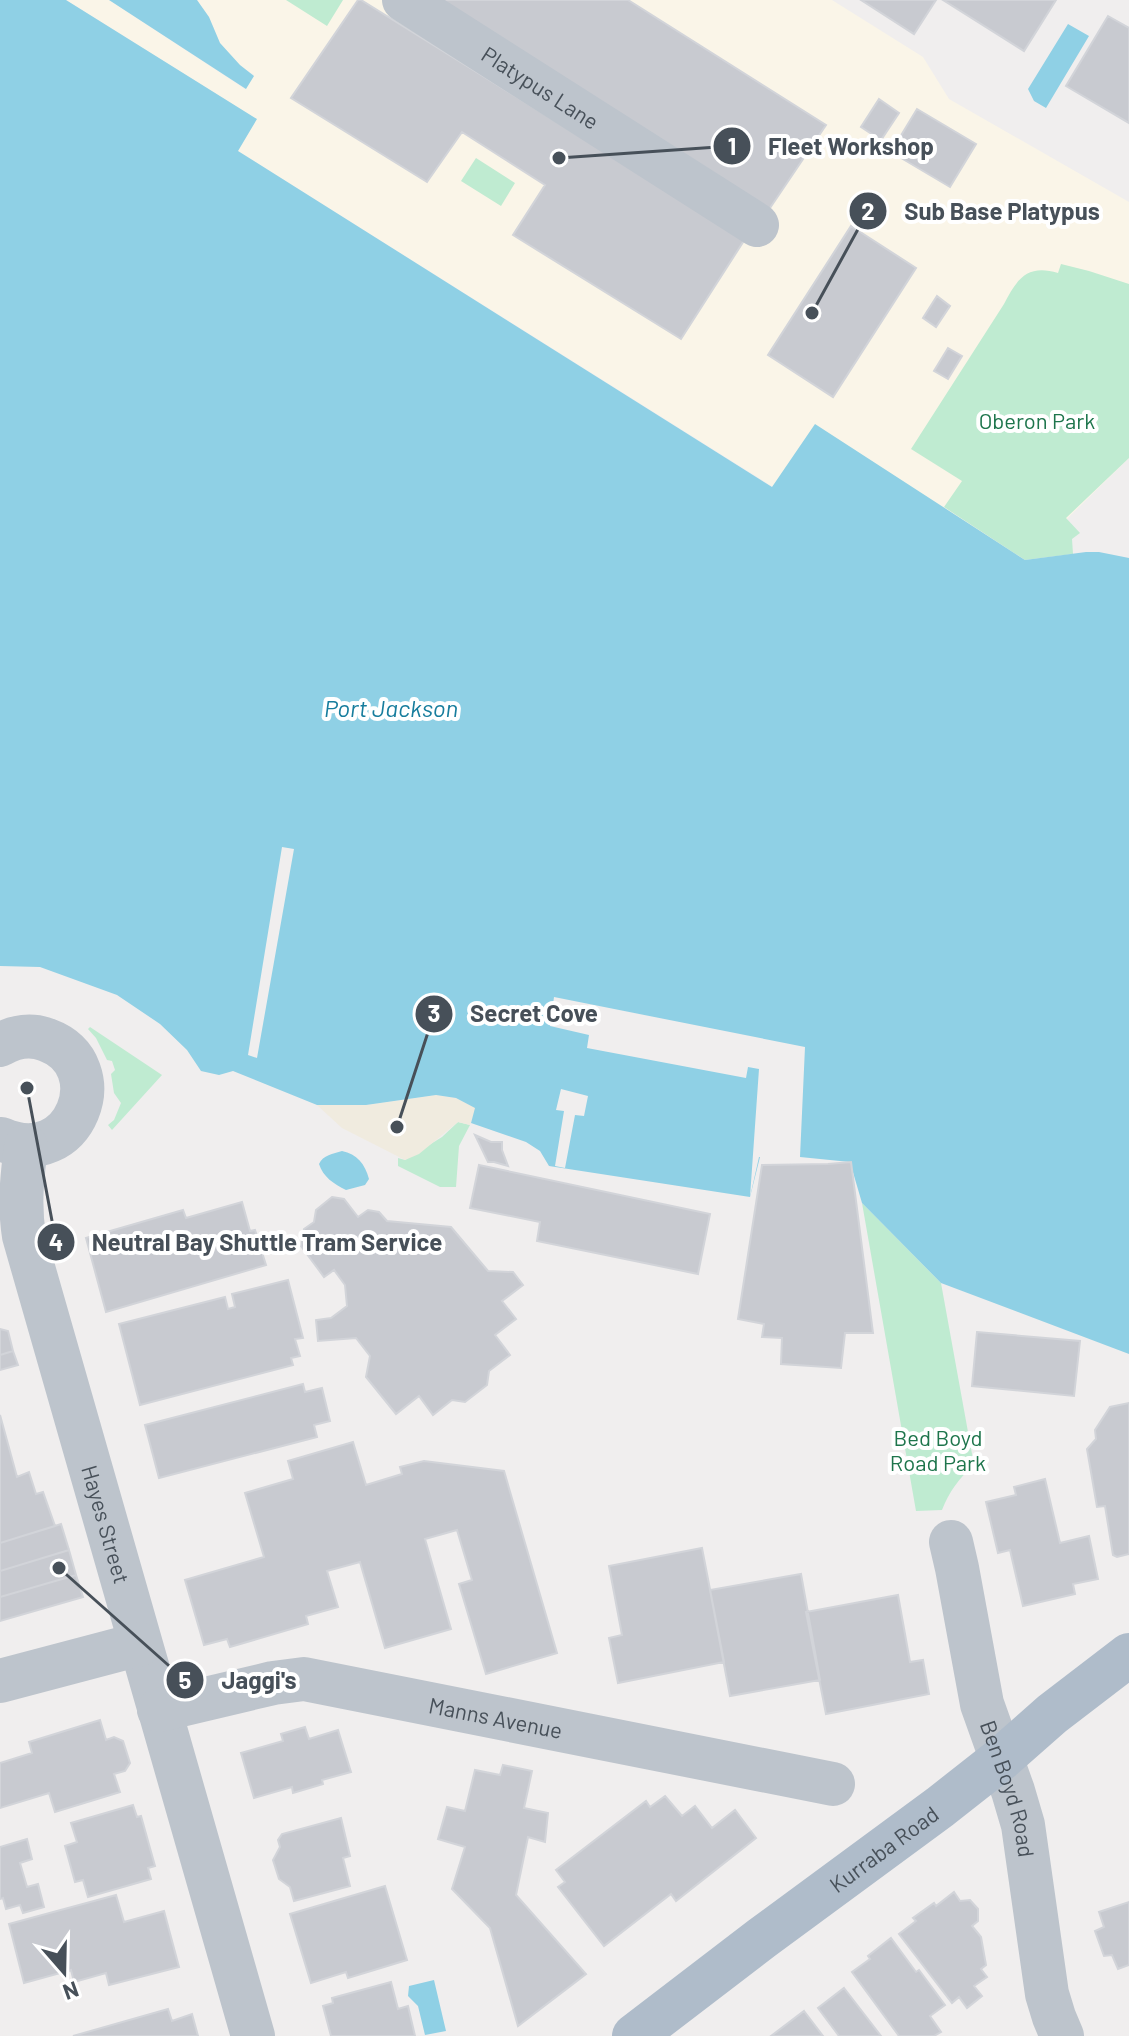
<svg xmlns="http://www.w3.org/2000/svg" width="1129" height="2036" viewBox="0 0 1129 2036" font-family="Barlow,sans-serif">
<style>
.commercial{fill:#faf5e8}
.green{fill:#bfebd1}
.sand{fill:#f0ebdf}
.water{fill:#8fd0e5}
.pier{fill:#f0eeee}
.building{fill:#c8cad0;stroke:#d2d4d9;stroke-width:2}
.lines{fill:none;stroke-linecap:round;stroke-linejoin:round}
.minor{stroke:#bdc4cc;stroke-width:44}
.major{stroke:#afbcca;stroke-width:44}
.labels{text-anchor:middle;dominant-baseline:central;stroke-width:8;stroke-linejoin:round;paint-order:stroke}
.street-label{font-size:22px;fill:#475059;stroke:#fff}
.park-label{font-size:22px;fill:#1e754c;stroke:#fff}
.water-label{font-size:24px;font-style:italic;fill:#177d9d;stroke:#fff}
.leader{fill:none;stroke:#475059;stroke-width:3}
.callout-dot{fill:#475059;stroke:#fff;stroke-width:3}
.mark-label{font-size:24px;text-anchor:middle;font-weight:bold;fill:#fff}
.callout-label{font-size:24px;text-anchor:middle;font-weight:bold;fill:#475059;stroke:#fff;stroke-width:8;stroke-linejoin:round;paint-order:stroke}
</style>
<rect width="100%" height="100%" fill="#f0eeee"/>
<path class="commercial" d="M66 0H109L245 89 254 75 240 66 220 43 209 17 197 0H832L923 57 949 99 1129 202V458L1025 560 794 456 773 487 238 151 256 119Z"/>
<path class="green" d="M286 0H343L327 26Z
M476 158 515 183 501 206 461 181Z
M1061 264 1089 271 1129 284V458L1066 518 1080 533 1072 539 1073 554 1025 560 944 507 962 481 911 449 1004 304C1017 279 1027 264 1058 273Z
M90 1027 162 1075 112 1130 108 1125 114 1120 121 1103 114 1093 111 1074 115 1070 112 1061 107 1060 96 1038 88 1029Z
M458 1122 470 1125 459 1146 456 1187H440L398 1166V1158L405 1160 442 1137Z
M862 1203 941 1283 974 1465C959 1478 949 1492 942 1510L916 1511Z"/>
<path class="sand" d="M436 1095 456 1098 476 1108 470 1125 458 1122 419 1154 405 1160 342 1128 317 1105H366Z"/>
<path class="water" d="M0 0H66L257 119 238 151 772 487 815 424 1025 560 1086 552H1099L1129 558V1354L941 1283 862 1203 850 1162 800 1157H760L750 1197 549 1166 540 1151 526 1142 471 1123 475 1108 456 1098 436 1095 366 1105H317L233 1071 219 1075 201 1071 187 1050 160 1024 117 995 40 967 0 966Z
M109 0H197L209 17 220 43 240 65 254 76 246 89Z
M1068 24 1089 36 1046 108 1034 101 1028 89Z
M342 1151C357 1154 365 1164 369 1179L365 1185 346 1190C334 1184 323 1177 319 1164 323 1155 333 1154 342 1151Z
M434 1980 446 2031 425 2035 418 2006 408 1996 409 1986Z"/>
<path class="pier" d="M282 847 294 849 257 1058 248 1055Z
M554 997 805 1047 800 1157H759L750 1197 759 1069 748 1067 746 1078 587 1048 589 1035 550 1026Z
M561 1089 588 1096 584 1116 575 1115 565 1168 555 1166 564 1111 556 1110Z"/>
<path class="building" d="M358 0H361L745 239 681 339 513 235 545 185 462 132 427 182 291 98Z
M437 0H628L826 125 768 211Z
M861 0H936L914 34Z
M943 0H1056L1024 51Z
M1108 16 1129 28V123L1066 86Z
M879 99 899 113 881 140 861 127Z
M917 109 976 144 950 187 891 152Z
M851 226 916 268 833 397 768 355Z
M937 296 950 306 936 327 923 318Z
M948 348 962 356 948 379 934 371Z
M475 1135 491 1142H502V1150L508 1166 494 1162H488Z
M851 1162 873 1333H845L841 1368 781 1364 782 1338 762 1337 764 1324 738 1319 762 1165 828 1164Z
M479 1165 710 1214 698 1274 537 1241 540 1222 470 1208Z
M332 1197 344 1199 358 1217 368 1210 379 1212 387 1221 451 1227 488 1271 513 1272 523 1285 502 1301 516 1319 495 1335 510 1355 489 1371 487 1385 465 1402 452 1400 433 1415 419 1396 396 1414 366 1377 370 1356 356 1338 318 1341 316 1320 331 1318 347 1306 345 1285 334 1270 324 1277 301 1246 304 1229 314 1222 316 1210Z
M242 1202 250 1231 255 1230 266 1265 106 1312 86 1238 183 1210 186 1218Z
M288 1280 303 1338 295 1339 300 1356 291 1358 293 1365 140 1405 119 1324 225 1297 228 1309 235 1307 232 1294Z
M0 1329 8 1331 13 1351 0 1355Z
M977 1332 1080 1341 1074 1396 972 1386Z
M13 1351 18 1365 0 1370V1355Z
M303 1384 305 1392 322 1388 330 1421 314 1425 317 1437 159 1478 145 1425Z
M1129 1403V1554L1117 1557 1113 1555 1105 1506 1097 1507 1087 1449 1096 1439 1095 1430 1110 1407Z
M0 1415 17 1477 29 1472 36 1494 43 1492 55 1526 0 1543Z
M353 1442 366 1485 402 1474 400 1467 424 1461 504 1471 557 1653 486 1674 459 1584 472 1580 457 1530 425 1539 451 1629 385 1648 360 1562 327 1571 338 1607 306 1616 308 1624 230 1647 227 1639 204 1645 185 1580 264 1557 245 1493 293 1479 288 1461Z
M1045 1479 1060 1543 1089 1536 1098 1579 1073 1584 1075 1594 1023 1606 1010 1550 998 1553 986 1502 1016 1495 1014 1487Z
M61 1524 69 1550 0 1571V1543Z
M702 1548 724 1662 618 1683 609 1638 622 1635 609 1566Z
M69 1550 76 1575 0 1597V1571Z
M801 1574 820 1680 730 1696 710 1590Z
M76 1575 83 1597 0 1621V1597Z
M898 1595 910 1662 923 1660 929 1694 826 1714 806 1612Z
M100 1720 106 1740 114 1737 123 1741 130 1763 125 1771 114 1774 120 1792 55 1812 49 1793 0 1808V1763L32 1753 29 1742Z
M305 1727 309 1739 338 1730 351 1772 322 1780 323 1784 293 1793 292 1787 254 1798 241 1753 283 1741 281 1734Z
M503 1765 532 1771 524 1808 548 1813 545 1842 528 1837 516 1895 586 1974 518 2026 490 1928 452 1889 465 1847 438 1839 447 1807 465 1811 475 1770 500 1775Z
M665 1796 682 1816 695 1806 712 1828 735 1810 756 1838 676 1901 671 1894 604 1946 558 1887 565 1882 556 1870 646 1801 650 1807Z
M133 1805 137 1817 141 1816 155 1866 148 1868 151 1879 88 1897 83 1880 75 1882 65 1846 77 1842 71 1823Z
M341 1818 350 1856 343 1858 350 1886 294 1901 290 1887 279 1879 273 1860 280 1847 278 1840 282 1834Z
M27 1839 32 1859 20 1863 27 1887 38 1884 44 1907 23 1913 20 1905 6 1909 3 1898 0 1899V1847Z
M385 1886 407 1960 348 1978 346 1972 311 1983 290 1914Z
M954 1892 960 1901 970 1900 978 1909V1921L972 1926 981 1937 986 1965 981 1969 987 1977 974 1986 982 1996 967 2008 959 1997 952 2003 899 1934 916 1921 913 1918 934 1903 936 1906Z
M116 1895 124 1922 164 1911 179 1967 109 1985 106 1973 74 1982 71 1970 24 1983 9 1924Z
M1129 1902V1965L1118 1969 1112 1955 1104 1956 1095 1931 1104 1927 1099 1912Z
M891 1938 916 1972 919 1970 945 2005 930 2016 941 2032 934 2036H899L852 1972 870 1959 868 1956Z
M391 1982 398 2009 408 2006 415 2036H331L323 2006 333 2003 332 1998Z
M844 1988 881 2036H839L818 2008Z
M168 2009 172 2021 192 2014 198 2036H73Z
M804 2011 823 2036H771Z"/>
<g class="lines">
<g class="minor">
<path id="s1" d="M404 0 757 225"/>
<path d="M0 1045C15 1036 32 1034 47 1040 115 1065 76 1172 1 1139"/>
<path id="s2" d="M26 1146C22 1177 19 1205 24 1236L253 2036"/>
<path id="s3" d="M951 1542 957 1568 982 1704 1013 1791 1023 1825 1047 1994 1054 2017 1062 2036"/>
<path d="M0 1681 140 1644"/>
<path id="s4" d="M159 1710 273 1683 304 1679 833 1784"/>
</g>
<path class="major" id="s5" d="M634 2036 762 1938 940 1807 1001 1759 1052 1714 1129 1655"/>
</g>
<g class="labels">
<g class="street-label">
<text stroke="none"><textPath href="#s1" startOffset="162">Platypus Lane</textPath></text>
<text stroke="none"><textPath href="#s2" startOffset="390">Hayes Street</textPath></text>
<text stroke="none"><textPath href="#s4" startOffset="344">Manns Avenue</textPath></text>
<text stroke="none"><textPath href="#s3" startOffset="254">Ben Boyd Road</textPath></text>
<text stroke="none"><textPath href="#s5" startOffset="312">Kurraba Road</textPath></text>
</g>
<g class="park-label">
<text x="1037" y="420">Oberon Park</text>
<text x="938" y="1437">Bed Boyd<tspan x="938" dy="25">Road Park</tspan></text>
</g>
<g class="water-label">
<text x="391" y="707">Port Jackson</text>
</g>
</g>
<path class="leader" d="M559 158L732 146M812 313L868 211M397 1127L434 1014M27 1088L56 1242M59 1568L185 1680"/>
<g class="callout-dot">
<circle cx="559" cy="158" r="8"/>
<circle cx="812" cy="313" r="8"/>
<circle cx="397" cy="1127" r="8"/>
<circle cx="27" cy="1088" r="8"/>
<circle cx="59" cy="1568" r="8"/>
<circle cx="732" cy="146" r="20"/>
<circle cx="868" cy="211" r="20"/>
<circle cx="434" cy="1014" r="20"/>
<circle cx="56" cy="1242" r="20"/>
<circle cx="185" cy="1680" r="20"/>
</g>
<g class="mark-label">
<text x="732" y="155">1</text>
<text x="868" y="220">2</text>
<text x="434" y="1022">3</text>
<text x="56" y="1251">4</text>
<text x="185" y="1689">5</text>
</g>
<g class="callout-label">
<text x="851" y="155">Fleet Workshop</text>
<text x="1002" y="220">Sub Base Platypus</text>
<text x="534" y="1022">Secret Cove</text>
<text x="267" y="1251">Neutral Bay Shuttle Tram Service</text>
<text x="259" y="1689">Jaggi's</text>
</g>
<g transform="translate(64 1972) rotate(160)" stroke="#ffffff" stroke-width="6" paint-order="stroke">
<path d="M0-6L14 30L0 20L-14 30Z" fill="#475059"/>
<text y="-12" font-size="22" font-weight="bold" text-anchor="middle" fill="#475059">N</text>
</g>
</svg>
